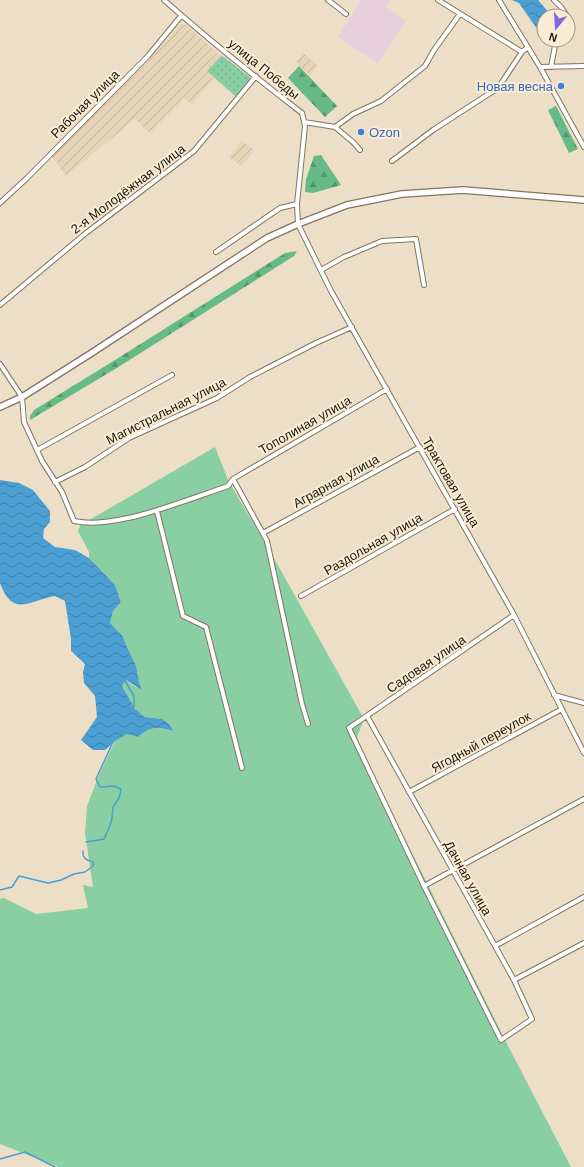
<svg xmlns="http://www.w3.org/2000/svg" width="584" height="1167" viewBox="0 0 584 1167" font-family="Helvetica,sans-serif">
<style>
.industrial{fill:url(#industrial-furrows)}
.education{fill:#e7d0db}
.grass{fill:url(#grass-dots)}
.forest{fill:url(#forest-firs)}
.green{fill:#8acfa3}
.water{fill:url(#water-waves)}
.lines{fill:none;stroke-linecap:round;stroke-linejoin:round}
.stream{stroke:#4b9fd2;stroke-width:1.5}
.street-casing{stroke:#81755f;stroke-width:6}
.secondary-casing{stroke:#81755f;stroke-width:8}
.street{stroke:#fff;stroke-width:4}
.secondary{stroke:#fff;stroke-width:5.5}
.shop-dot{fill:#3f7fe0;stroke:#faecd4;stroke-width:1.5}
.labels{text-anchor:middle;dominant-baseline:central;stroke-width:4;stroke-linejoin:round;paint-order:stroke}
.street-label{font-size:13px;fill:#1c170e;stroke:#faecd4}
.shop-label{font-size:13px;fill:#366cbe;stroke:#faecd4;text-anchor:end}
</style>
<defs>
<pattern id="industrial-furrows" width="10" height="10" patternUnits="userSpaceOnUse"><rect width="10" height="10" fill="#e6d4b6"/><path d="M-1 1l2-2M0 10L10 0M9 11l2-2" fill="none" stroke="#c5b59b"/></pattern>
<pattern id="grass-dots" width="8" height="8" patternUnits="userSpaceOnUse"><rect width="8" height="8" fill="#8acfa3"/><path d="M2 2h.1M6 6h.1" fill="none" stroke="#76b18b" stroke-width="1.8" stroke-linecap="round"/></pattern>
<pattern id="forest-firs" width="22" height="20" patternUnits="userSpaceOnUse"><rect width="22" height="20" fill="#66ba87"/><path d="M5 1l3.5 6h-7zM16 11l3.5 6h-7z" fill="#53966d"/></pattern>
<pattern id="water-waves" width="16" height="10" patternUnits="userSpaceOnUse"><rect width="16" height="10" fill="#4b9fd2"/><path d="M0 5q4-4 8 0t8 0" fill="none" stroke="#3e81a9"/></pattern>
</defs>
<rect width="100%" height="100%" fill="#eddfc7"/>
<path class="industrial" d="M181 24H185L221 56 207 71 214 79 192 105 185 98 150 133 135 119 66 176 50 154 148 62Z
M303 53 318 66 310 76 296 62Z
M242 141 255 150 241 166 229 157Z"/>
<path class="education" d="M361 0H391L386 7 406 21 378 63 338 37Z"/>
<path class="grass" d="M221 56 224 57 250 77 251 80 236 97 207 71Z"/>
<path class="forest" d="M299 66 337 106 325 117 288 78Z
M556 106 578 149 569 153 548 110Z
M321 155 341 185 313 193 305 192 306 179 314 156Z
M297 251 294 256 120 366 30 420V416L34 410 115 360 285 253Z"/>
<path class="green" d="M215 447 229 482 266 544 364 719 356 740 506 1042 571 1167H59L0 1144V899L4 898 36 914 88 908 83 885 93 887 85 833 87 806 99 775 115 741 127 734 138 737C153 724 156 728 174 731L168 723 162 719 145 717 135 709 122 686 126 680 132 685 142 689 139 682 136 666 128 649 122 635 110 623 113 611 121 602 115 585 89 558V552L78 531 81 523 91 519Z"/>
<path class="water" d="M512 0H538L552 16H544V34L542 36 519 3Z
M0 480 19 483 33 490 50 511V522L44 529 43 538 55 547 75 550 89 558 115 585 121 602 113 611 110 623 122 635 128 649 136 666 139 682 142 690 126 680 122 686 135 709 145 717 162 719 168 723 174 731C157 727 152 725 138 737L127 734 115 741 105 750H93L81 740 97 717 95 696 84 683 83 672 85 664 71 651V639L65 601 55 596C28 601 13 618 0 583Z"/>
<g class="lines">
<path class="stream" d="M124 679 134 696V707
M86 842 104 839 110 826 112 818 113 807 119 798 121 789 114 786 100 787 96 779 113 742
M0 890 12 887 19 876 48 883 61 880 74 874 85 872 93 866V862C87 860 82 859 83 851
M0 1159 25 1152 55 1167"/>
<defs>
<path id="street" d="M164 0C208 39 255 77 302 113L305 126 297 204 298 224 331 291 514 615 584 753
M328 0 346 14
M438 0 522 52 528 47
M499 0 540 67 584 147
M554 0 561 7 567 16
M540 67 584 66
M551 67 556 40
M304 122 335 127 353 114 381 101 425 66 434 50 460 14
M335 127 354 143 360 150
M392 161 433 130 498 88 522 52
M0 203 27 178 148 56 181 16
M216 252 280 208 297 204
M321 270 344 257 382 241 416 239 424 285
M0 305 86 233 194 151 256 76
M0 364 22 397 24 422 42 461 62 492 74 521C94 525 114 521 133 517 165 509 196 497 228 486L233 479 387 389
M37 450 172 375
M233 479 267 541 302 704 308 724
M55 482 85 467 129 438 217 398 250 377 316 343 352 327
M157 511 183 616 206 627 242 768
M263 533 420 447
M301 596 455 509
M554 695 584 703
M367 716 514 980 532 1019 501 1040 424 886 349 728 514 615
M409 792 562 709
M424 886 584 799
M495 946 584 897
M514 980 584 943"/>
<path id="secondary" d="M0 407 22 397 90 354 267 238 298 224 347 205 402 194 463 190 584 200"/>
</defs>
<use href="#street" class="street-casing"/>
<use href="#secondary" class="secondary-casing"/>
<use href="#street" class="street"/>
<use href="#secondary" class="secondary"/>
</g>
<g class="shop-dot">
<circle cx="561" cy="86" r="4"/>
<circle cx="361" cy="132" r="4"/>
</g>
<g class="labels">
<g class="street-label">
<text transform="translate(264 69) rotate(39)">улица Победы</text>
<text transform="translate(85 104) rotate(-45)">Рабочая улица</text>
<text transform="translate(128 189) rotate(-37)">2-я Молодёжная улица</text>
<text transform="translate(166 411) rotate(-27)">Магистральная улица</text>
<text transform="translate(305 425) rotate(-30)">Тополиная улица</text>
<text transform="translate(336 481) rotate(-29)">Аграрная улица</text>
<text transform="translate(451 482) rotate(60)">Трактовая улица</text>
<text transform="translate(373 544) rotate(-30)">Раздольная улица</text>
<text transform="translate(426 664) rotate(-34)">Садовая улица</text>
<text transform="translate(481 742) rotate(-29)">Ягодный переулок</text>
<text transform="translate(468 878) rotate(61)">Дачная улица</text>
</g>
<g class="shop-label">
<text x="553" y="86">Новая весна</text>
<text x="369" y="132" text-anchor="start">Ozon</text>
</g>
</g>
<g transform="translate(556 28) rotate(198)"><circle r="19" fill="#faecd4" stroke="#a19785"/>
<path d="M0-3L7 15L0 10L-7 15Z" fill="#7e68e3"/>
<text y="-6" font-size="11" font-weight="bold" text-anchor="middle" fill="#1c170e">N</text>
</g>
</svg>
